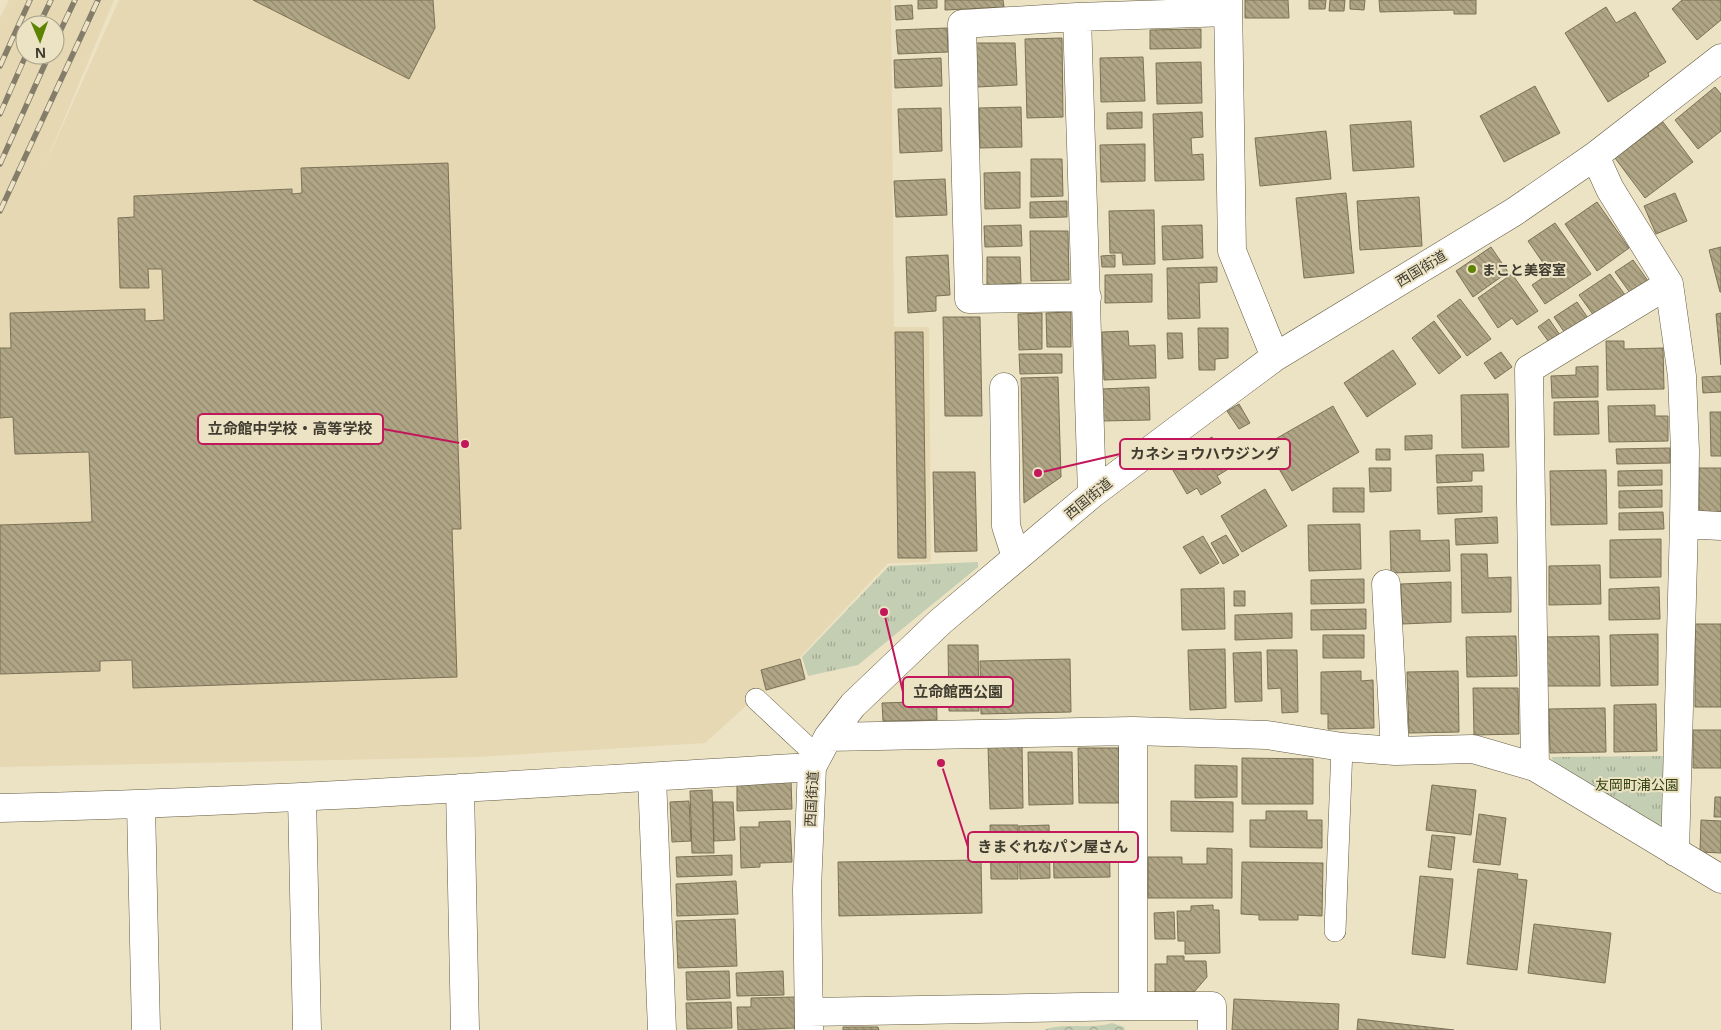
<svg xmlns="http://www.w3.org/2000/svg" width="1721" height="1030" viewBox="0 0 1721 1030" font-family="'Open Sans','Noto Sans JP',sans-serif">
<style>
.built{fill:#e5d8b3;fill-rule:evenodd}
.forest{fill:url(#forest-crowns)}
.park{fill:url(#park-tufts)}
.building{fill:url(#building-back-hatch);stroke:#7b7257}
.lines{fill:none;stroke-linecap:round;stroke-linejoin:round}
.lane-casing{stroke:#635a40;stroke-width:22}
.street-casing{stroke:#635a40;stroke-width:29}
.lane{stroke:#fff;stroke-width:21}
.street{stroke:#fff;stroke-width:28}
.rail-casing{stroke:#847d6a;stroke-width:5.5}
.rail{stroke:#ece2c4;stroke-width:4;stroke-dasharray:11;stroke-linecap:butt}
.poi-dot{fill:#5e8300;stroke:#ece2c4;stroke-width:2}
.labels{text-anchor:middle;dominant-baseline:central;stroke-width:4;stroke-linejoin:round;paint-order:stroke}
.street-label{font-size:14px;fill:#403c30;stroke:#ece2c4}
.poi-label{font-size:14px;font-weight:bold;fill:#403c30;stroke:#ece2c4;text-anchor:start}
.park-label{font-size:14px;fill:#33420e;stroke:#ece2c4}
.leader{fill:none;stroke:#c2185b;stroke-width:2}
.callout-dot{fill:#c2185b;stroke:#ece2c4;stroke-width:2}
.callout{fill:#ece2c4;stroke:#c2185b;stroke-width:2}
.callout-label{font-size:15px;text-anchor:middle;font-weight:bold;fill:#403c30}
</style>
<defs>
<pattern id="forest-crowns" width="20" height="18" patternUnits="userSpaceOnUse" patternTransform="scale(1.25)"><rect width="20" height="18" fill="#c4ceb3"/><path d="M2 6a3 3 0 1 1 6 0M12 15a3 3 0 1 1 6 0" fill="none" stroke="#a1a892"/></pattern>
<pattern id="park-tufts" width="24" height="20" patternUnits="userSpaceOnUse" patternTransform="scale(1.25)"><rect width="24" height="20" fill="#c4ceb3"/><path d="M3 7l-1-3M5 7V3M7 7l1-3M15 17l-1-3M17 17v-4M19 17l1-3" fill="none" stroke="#a1a892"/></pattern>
<pattern id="building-back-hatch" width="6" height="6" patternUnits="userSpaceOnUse" patternTransform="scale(1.25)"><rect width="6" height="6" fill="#b0a585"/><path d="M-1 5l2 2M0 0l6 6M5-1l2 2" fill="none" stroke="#91886d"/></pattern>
</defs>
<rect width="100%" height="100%" fill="#ece2c4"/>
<path class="built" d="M9 0H114L41 174 119 0H891L894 327H929L931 562 888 563 800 657 807 680 760 693 705 743 477 757 0 767V18ZM25 25H55V55H25Z"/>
<path class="forest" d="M1112 1023 1124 1027 1125 1030H1044C1065 1022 1091 1030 1112 1023Z"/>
<path class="park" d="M978 562V567L858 665 808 676 802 657 889 566Z
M1664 756 1663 823 1659 826 1558 768 1551 757Z"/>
<path class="building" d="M253 0H433L435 28 409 79Z
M918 0H937V8L918 9Z
M945 0H1003L1004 7 945 10Z
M1245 0H1288L1289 18H1245Z
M1309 0H1326L1325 9H1309Z
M1330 0H1345L1344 11H1329Z
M1350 0H1365L1364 10 1350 9Z
M1379 0H1476V14H1454V10L1380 12Z
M1682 0H1721V20L1697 40 1672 9Z
M912 5 913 19 896 20 895 6Z
M1606 7 1616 23 1635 12 1666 62 1648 73 1649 76 1608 102 1565 33Z
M947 28 948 52 898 54 896 30Z
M1201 29V48L1150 49V30Z
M1062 38 1063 117 1027 118 1025 39Z
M976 43H1015L1017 85 977 87Z
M1143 57 1145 101 1101 102 1100 58Z
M941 58 942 86 895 88 894 60Z
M1201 62 1202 103 1157 104 1156 63Z
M1535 86 1560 133 1504 162 1480 116Z
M1715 87 1721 94V131L1698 149 1675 120Z
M1021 107 1022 147 980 148 979 108Z
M941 108 942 151 900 153 898 109Z
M1142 112V128L1107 129V113Z
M1202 112 1203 137 1191 138 1192 155 1203 154 1204 180 1155 181 1153 114Z
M1411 121 1414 167 1353 171 1350 125Z
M1663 122 1693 162 1645 198 1615 158Z
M1326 131 1331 179 1260 186 1255 138Z
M1145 144V181L1101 182 1100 145Z
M1031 159H1062L1063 196 1031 197Z
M448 163 461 529H452L457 677 133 688 132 660 100 661V671L0 674V525L92 522 89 452 15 454 13 417 0 418V348H11L10 313 145 309V321L164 320 162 269H148L149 288H120L118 218 134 217V196L292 189V194L302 193 301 168Z
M1020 172V208L985 209 984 173Z
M945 179 947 215 896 217 894 181Z
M1346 193 1354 273 1304 278 1296 198Z
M1675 193 1687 221 1656 234 1644 206Z
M1419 197 1422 246 1360 250 1357 201Z
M1067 201V217L1030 218V202Z
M1597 202 1629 248 1597 271 1565 224Z
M1154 210 1155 264 1123 265 1122 253H1110L1109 211Z
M1555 223 1591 274 1545 304 1532 285 1550 273 1528 241Z
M1021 225 1022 246 985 247 984 226Z
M1202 225 1203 258 1163 260 1162 226Z
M1030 231H1068L1069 280 1031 281Z
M1491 247 1508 272 1473 297 1456 271Z
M1721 247V292H1720L1709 250Z
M948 255 950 295 936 296V311L908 313 906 257Z
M1115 255V267H1102L1101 256Z
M987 257H1020L1021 283 987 285Z
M1633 260 1651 285 1633 297 1615 272Z
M1217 267V282L1199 283 1200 318 1168 319 1167 268Z
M1152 274V302L1105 303V275Z
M1512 274 1538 311 1517 325 1512 318 1498 328 1478 298Z
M1610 274 1628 299 1597 320 1579 295Z
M1460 299 1491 339 1467 356 1437 316Z
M1577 302 1590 321 1567 336 1554 317Z
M1071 312V347H1047L1046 313Z
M1042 313V349L1019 350 1018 314Z
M1721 313V365L1716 314Z
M943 317H980L982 416H945Z
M1549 319 1562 338 1551 345 1538 327Z
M1434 321 1461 357 1439 374 1412 338Z
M1198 328H1228V358L1215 359V370H1199Z
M1128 331 1129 346 1155 345 1156 378 1104 380 1102 332Z
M895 332H923L926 558H898Z
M1167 333H1182L1183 358 1168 359Z
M1606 341H1624V349L1663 348 1664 389 1607 390Z
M1393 350 1416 384 1367 417 1344 383Z
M1501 352 1512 367 1495 379 1484 363Z
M1019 354H1062V373L1020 374Z
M1598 366V397L1552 398 1551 376 1576 375V367Z
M1721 376V392L1703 393 1702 377Z
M1058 377 1061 477 1024 503 1021 378Z
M1149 387 1150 420 1102 421 1101 389Z
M1508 394 1509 447 1462 448 1461 395Z
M1598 401 1599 434 1554 435V402Z
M1239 404 1250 423 1239 429 1227 411Z
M1655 405V416H1668V441L1609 442 1608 406Z
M1333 406 1359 452 1292 491 1265 445Z
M1710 412H1721V456H1711Z
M1432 435V449L1405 450V436Z
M1212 437 1230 468 1217 476 1221 483 1201 495 1197 488 1187 494 1168 462Z
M1670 448V463L1617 464 1616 449Z
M1376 449H1390V460H1376Z
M1483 454 1484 471H1472V481L1437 483 1436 455Z
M1369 468H1391V491L1370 492Z
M1699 468H1721V512H1699Z
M1606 470 1607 524 1551 525 1550 471Z
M1662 470V485L1618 486V471Z
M933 472H975L977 551 935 552Z
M1482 486V512L1438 514 1437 487Z
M1333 488H1364V512H1333Z
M1265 489 1287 526 1242 552 1221 516Z
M1662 490V507L1619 508V491Z
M1663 512 1664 529 1619 530V513Z
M1497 517 1498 543 1456 545 1455 519Z
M1360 524 1361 569 1309 571 1308 525Z
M1420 530V541L1449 540 1450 571 1391 573 1390 531Z
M1226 535 1239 555 1223 564 1211 543Z
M1203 536 1219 563 1200 574 1183 547Z
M1661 539V577L1610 578V540Z
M1461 554H1487L1488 578 1511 577V612L1462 613Z
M1600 565 1601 604 1549 605V566Z
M1364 579V603L1311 604V580Z
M1451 582V622L1402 624 1401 584Z
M1659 587 1660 619 1609 620V589Z
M1224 588 1225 629 1182 630 1181 589Z
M1234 591H1245V606H1234Z
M1366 609V629L1311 630V610Z
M1292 613V638L1235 640V615Z
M1695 624H1721V707H1695Z
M1658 634V685L1611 686 1610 635Z
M1323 635H1364V658H1323Z
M1516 636 1517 676 1467 677 1466 637Z
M1599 636 1600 686H1544V637Z
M948 645H978L979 711H949Z
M1225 649 1226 708 1190 710 1188 650Z
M1267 650H1297L1298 712 1282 713 1281 688 1268 689Z
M1261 652 1262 701 1235 702 1233 653Z
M800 659 805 679 766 690 761 670Z
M1070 659 1071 712 981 714 980 661Z
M1361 671V681L1373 680 1374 728 1328 729V714H1321V672Z
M1458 671 1459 732 1409 733 1407 672Z
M936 678 937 720 883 721 882 703 912 702 911 679Z
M1473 688H1518L1519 734 1474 735Z
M1656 704 1657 751 1614 752V705Z
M1605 708 1606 752 1550 753 1549 709Z
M1693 730H1721V768H1693Z
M1022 745 1023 808 990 809 988 746Z
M1078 748H1119L1120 803H1079Z
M1028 752H1072L1073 804 1029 805Z
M1242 758 1313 759V804H1242Z
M1195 765 1237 766V797L1195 798Z
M791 782 792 809 737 811V784Z
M1432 785 1476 790 1471 835 1426 830Z
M712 790 714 853H692L690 791Z
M1715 797H1721V817H1714Z
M689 801 691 841 672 842 670 802Z
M1171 801 1233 802V832L1171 831Z
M713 802H733L735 840 714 841Z
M1266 811H1307V820H1322V848L1250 847V820H1266Z
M1479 814 1506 818 1500 865 1473 862Z
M1701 820 1721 821V853L1700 852Z
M790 821 792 862 760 863V867L741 868 740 827H759V822Z
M990 825H1018V879H991Z
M1049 825 1050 878 1020 879 1019 826Z
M1109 832 1110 877 1054 878 1053 833Z
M1432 835 1455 837 1451 870 1428 867Z
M1207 848 1232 849V898H1148V857H1182V864H1207Z
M732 855V875L677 877 676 857Z
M981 860 982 913 839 916 838 862Z
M1242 862 1323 863 1322 916 1298 915V920H1259V915L1241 914Z
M1478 869 1518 874 1517 879 1527 880 1517 970 1467 964Z
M1420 876 1453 879 1445 958 1412 954Z
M736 881 738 914 677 916 676 884Z
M1213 905V910H1219L1220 953 1185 954V941H1178L1177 911H1191V906Z
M1174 912 1175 939H1155L1154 913Z
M735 919 737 966 678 968 676 921Z
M1534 924 1611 933 1605 983 1528 973Z
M1167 956H1184V961H1206L1207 977 1194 992 1155 993V964H1167Z
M729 971 730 998 687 1000 686 972Z
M783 971 784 995 737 996 736 973Z
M794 997 795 1028 738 1030 737 1007H751V998Z
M1234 999 1339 1004 1338 1030H1232Z
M731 1002 732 1028 687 1029 686 1003Z
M1358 1019 1454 1030H1357Z
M843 1027H878L879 1030H843Z"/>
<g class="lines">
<defs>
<path id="lane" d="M756 699 818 757
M1335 931 1342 747"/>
<path id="street" d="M1228 0 1232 251 1275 357
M1077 17 1092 494
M1595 156 1610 189 1669 284 1682 376 1685 451 1684 524 1675 852
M1087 297 969 299 962 24 1077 17 1228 12
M1004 387 1006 526 1016 557
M1684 524 1721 526
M1386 584 1395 751
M828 737 1133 731 1267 735 1342 747 1395 751 1473 749 1535 767 1721 879
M1535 767 1529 369 1669 284
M652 777 662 1030
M460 788 465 1030
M302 797 307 1030
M141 805 146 1030
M0 808C271 802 541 783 812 767
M1133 1006H1212V1030
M809 1012 1133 1006V731
M809 1030 807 889 812 767 828 737 853 705 940 622 1092 494 1193 418 1275 357 1514 212 1595 156 1721 58"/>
</defs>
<use href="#lane" class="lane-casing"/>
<use href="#street" class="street-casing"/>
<use href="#lane" class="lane"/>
<use href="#street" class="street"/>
<defs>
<path id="rail" d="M39 25 51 0
M55 42 75 0
M0 66 30 0
M0 114 26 55
M0 164 49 55
M0 211 98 0"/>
</defs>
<use href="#rail" class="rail-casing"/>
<use href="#rail" class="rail"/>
</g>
<circle class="poi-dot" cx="1472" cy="269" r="5"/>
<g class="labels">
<g class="street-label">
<text transform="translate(1421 268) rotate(-31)">西国街道</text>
<text transform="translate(1088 498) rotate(-39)">西国街道</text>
<text transform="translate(811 799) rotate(-87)">西国街道</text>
</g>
<g class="poi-label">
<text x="1482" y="269">まこと美容室</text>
</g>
<g class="park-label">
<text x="1637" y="784">友岡町浦公園</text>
</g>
</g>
<path class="leader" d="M465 444L383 429M1038 473L1120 454M884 612L903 692M941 763L968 847"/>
<g class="callout-dot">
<circle cx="465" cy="444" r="5"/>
<circle cx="1038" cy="473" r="5"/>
<circle cx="884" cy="612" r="5"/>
<circle cx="941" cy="763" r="5"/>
</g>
<g class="callout">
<rect x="198" y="414" width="185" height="30" rx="5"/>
<rect x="1120" y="439" width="170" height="30" rx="5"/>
<rect x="903" y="677" width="110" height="30" rx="5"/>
<rect x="968" y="832" width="170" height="30" rx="5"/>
</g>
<g class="callout-label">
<text x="290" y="434">立命館中学校・高等学校</text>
<text x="1205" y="459">カネショウハウジング</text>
<text x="958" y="697">立命館西公園</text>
<text x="1053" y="852">きまぐれなパン屋さん</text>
</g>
<g transform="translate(40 40) rotate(178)"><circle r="24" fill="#ece2c4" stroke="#a7a089"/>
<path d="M0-4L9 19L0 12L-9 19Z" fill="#5e8300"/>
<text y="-8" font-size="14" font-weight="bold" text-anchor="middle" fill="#403c30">N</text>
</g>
</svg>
